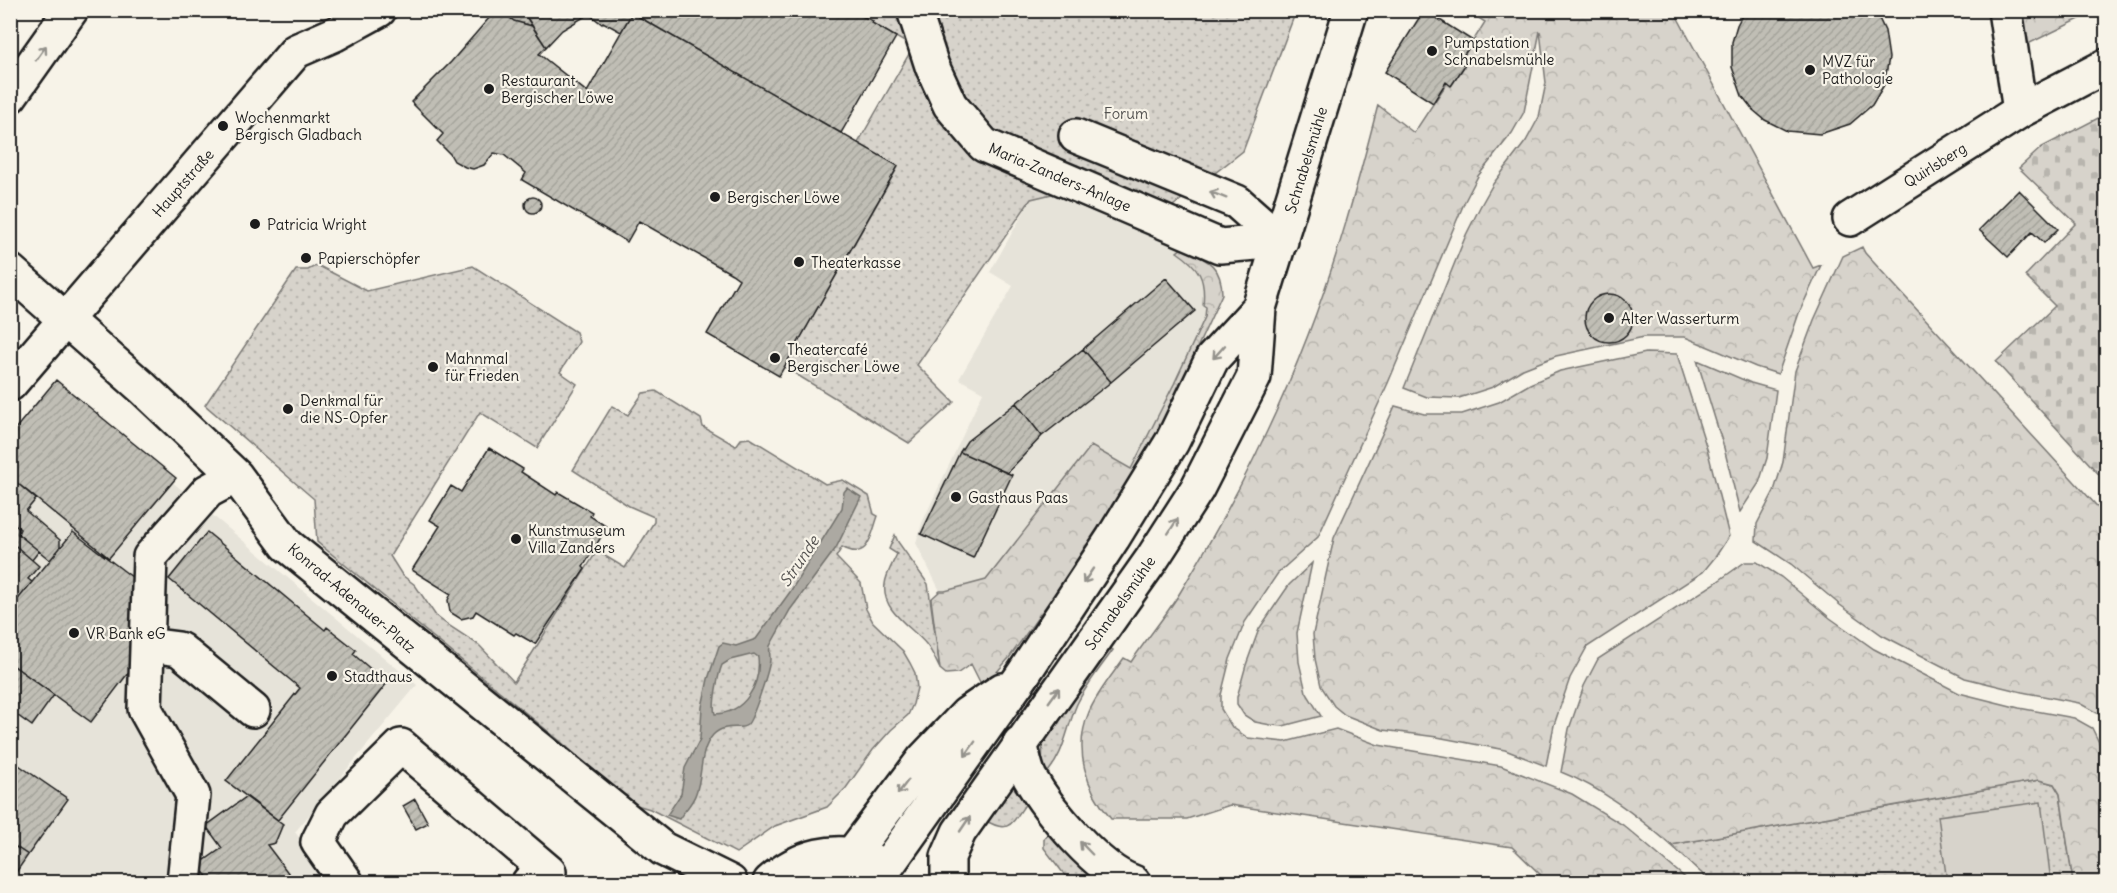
<svg xmlns="http://www.w3.org/2000/svg" width="2117" height="893" viewBox="0 0 2117 893" font-family="Delius,sans-serif">
<style>
.built{fill:#e6e3d9}
.grass{fill:url(#grass-dots);stroke:#7a7874;stroke-width:1.5}
.forest{fill:url(#forest-crowns);stroke:#7a7874;stroke-width:1.5}
.cemetery{fill:url(#cemetery-stones);stroke:#7a7874;stroke-width:1.5}
.pitch{fill:#d7d3cb;stroke:#7a7874;stroke-width:1.5}
.water{fill:#aca9a2;stroke:#72716c;stroke-width:1.5;fill-rule:evenodd}
.building{fill:url(#building-hatch);stroke:#1c1c1c;stroke-width:1.5}
.lines{fill:none;stroke-linecap:round;stroke-linejoin:round}
.minor-casing{stroke:#1c1c1c;stroke-width:38}
.major-casing{stroke:#1c1c1c;stroke-width:38}
.minor{stroke:#f7f3e8;stroke-width:33}
.major{stroke:#f7f3e8;stroke-width:33}
.oneway{stroke:#94928c}
.poi-dot{fill:#1c1c1c;stroke:#f7f3e8;stroke-width:2}
.labels{text-anchor:middle;dominant-baseline:central;stroke-width:4.5;stroke-linejoin:round;paint-order:stroke}
.poi-label{font-size:15px;fill:#1c1c1c;stroke:#f7f3e8;text-anchor:start}
.park-label{font-size:15px;fill:#545351;stroke:#f7f3e8}
.street-label{font-size:15px;fill:#1c1c1c;stroke:#f7f3e8}
.water-label{font-size:16px;font-style:italic;fill:#565452;stroke:#f7f3e8}
</style>
<defs>
<pattern id="grass-dots" width="8" height="8" patternUnits="userSpaceOnUse" patternTransform="scale(1.5)"><rect width="8" height="8" fill="#d7d3cb"/><path d="M2 2h.1M6 6h.1" fill="none" stroke="#b8b5ae" stroke-width="1.8" stroke-linecap="round"/></pattern>
<pattern id="forest-crowns" width="20" height="18" patternUnits="userSpaceOnUse" patternTransform="scale(1.5)"><rect width="20" height="18" fill="#d7d3cb"/><path d="M2 6a3 3 0 1 1 6 0M12 15a3 3 0 1 1 6 0" fill="none" stroke="#b8b5ae"/></pattern>
<pattern id="cemetery-stones" width="16" height="16" patternUnits="userSpaceOnUse" patternTransform="scale(1.5)"><rect width="16" height="16" fill="#d7d3cb"/><path d="M2 7V4a2 2 0 0 1 4 0v3zM10 15v-3a2 2 0 0 1 4 0v3z" fill="#b8b5ae"/></pattern>
<pattern id="building-hatch" width="6" height="6" patternUnits="userSpaceOnUse" patternTransform="scale(1.5)"><rect width="6" height="6" fill="#c0beb5"/><path d="M-1 1l2-2M0 6l6-6M5 7l2-2" fill="none" stroke="#a4a39b"/></pattern>
</defs>
<rect width="100%" height="100%" fill="#f7f3e8"/>
<filter id="ink" filterUnits="userSpaceOnUse"><feTurbulence type="fractalNoise" baseFrequency=".0167" numOctaves="2"/><feDisplacementMap in="SourceGraphic" scale="12" xChannelSelector="R" yChannelSelector="G"/><feConvolveMatrix kernelMatrix="1 2 1 2 8 2 1 2 1" color-interpolation-filters="sRGB"/></filter>
<g filter="url(#ink)">
<path class="built" d="M1052 193 1182 248 1177 252 1195 266 1203 281V305L1206 307 1205 317 1174 384 1131 469 1091 447 986 580 945 591H940L916 543 922 523 983 392 959 379 1013 286 990 272 1031 199Z
M53 383 417 685 295 832 332 882H11V434Z"/>
<path class="grass" d="M857 11H1296L1243 151 1141 231 1052 194 1031 199 917 365 954 402 909 443 784 367 898 167 858 143 913 47 872 23 873 21 856 14Z
M317 265 367 291 473 266 576 332 579 342 560 372 577 384 537 448 480 412 390 556 402 575 415 585 436 616 445 623 479 645 514 682 597 551 625 568 654 522V517L629 506 573 470 612 406 628 415 643 393 656 391 701 419 703 427 736 446 741 439 750 438 825 484 843 480 869 496 874 514 878 516C871 535 869 562 842 547L836 557 861 583 866 609 873 622 903 651 910 663 915 673 917 688 913 704 908 715 891 730 873 750 846 788 827 807 775 826 736 853 650 809 630 803 560 741 317 542 314 499 205 405 296 270H308Z
M895 535 898 542 928 584 940 669C936 661 932 651 926 644 911 626 881 611 885 584 886 574 893 563 897 554L889 549Z
M1105 645 1113 650C1101 667 1086 685 1077 704 1065 732 1066 751 1045 776L1042 765 1043 741Z
M2039 780 2054 784 2060 794 2073 882H1711L1671 845Z
M1009 786 1013 787 1026 803C1011 825 1009 835 983 819Z
M1050 831 1091 877 1100 882H1070L1044 848V839Z"/>
<path class="forest" d="M1468 11H1674L1813 268 1821 265 1799 313 1778 374 1756 367 1685 337H1644L1556 356 1523 369 1493 387 1459 398 1427 397 1404 388 1466 235 1480 207 1493 184 1526 141 1539 117 1546 83 1540 31 1524 112 1512 133 1478 176 1465 201 1388 383 1318 537 1278 573 1245 622 1230 659 1221 695V709L1232 727 1248 738 1285 742 1336 729 1378 745 1501 766 1572 794 1623 825 1690 882H1548L1512 847 1230 805 1187 819H1111C1086 789 1073 750 1089 712 1097 693 1112 675 1124 658L1131 662C1147 638 1166 616 1181 591 1230 510 1274 424 1308 335 1337 260 1358 183 1378 105L1414 133 1447 83 1452 85 1465 65 1460 62 1485 22Z
M2015 11H2096L2030 43 2020 45Z
M1862 247 1865 253 2106 516V718L2079 703 2022 692 1965 678 1882 635 1840 605 1791 564 1756 541 1757 524 1774 491 1783 462 1795 371 1814 320 1843 256Z
M1182 248C1205 259 1222 264 1222 294L1167 413 1120 502 1009 658 983 688 971 664 958 673 946 674 940 669 931 599 940 591H945L986 580 1091 446 1131 469 1174 384 1205 317 1206 307 1203 305C1206 278 1199 267 1177 252Z
M1646 353 1677 354 1708 452 1729 536 1716 556 1703 572 1587 647 1570 678 1554 725 1546 766 1505 750 1437 737 1383 730 1345 715 1334 706 1321 686 1315 659 1313 634 1334 538 1395 406 1424 414H1462L1499 402 1530 384 1560 371Z
M1697 360 1751 383 1776 390 1767 458 1759 483 1740 512 1724 448Z
M1745 562H1757L1781 577 1830 618 1874 649 1959 693 2019 708 2074 718 2092 728 2106 757V882H2073L2060 794 2054 784 2039 780 1671 845C1637 816 1602 788 1561 772L1569 729 1584 686 1598 659 1714 584Z
M1312 563 1297 633 1299 662 1306 692 1321 716 1283 726 1271 725 1255 722 1244 715 1237 704V697L1246 665 1259 629 1289 585Z"/>
<path class="cemetery" d="M2106 114V482L1996 362 2055 306 2025 276 2076 223 2019 168 2042 147Z"/>
<path class="pitch" d="M2041 802 2051 882H1947L1938 816Z"/>
<path class="water" d="M847 488 861 497 836 548 790 610 770 646C769 652 770 654 770 659 770 667 753 720 747 725 740 731 726 722 713 735 699 751 703 774 696 793 693 803 685 810 679 819L667 815 681 794 685 768 700 739 702 707 708 679 719 646 723 643 736 646 756 639 790 592 842 508 844 492ZM754 654 758 657C761 685 745 713 715 714 712 705 718 675 722 665L730 660Z"/>
<path class="building" d="M10 10 18 13 12 18 16 22 10 29Z
M496 10H500L514 21 532 26 546 47 539 54 587 92 632 13 898 166 779 376 707 334 739 279 732 274 639 221 627 242 522 180 526 173 504 155 494 153 484 165 473 169 465 167 454 161 450 154 437 141 443 134 411 102 451 62Z
M500 10H522L532 26 514 21Z
M522 10H627L632 13 621 32 603 22 602 24 589 14 562 30 546 47Z
M627 10H848L873 21 872 23 896 37 841 133Z
M1424 10 1473 41 1459 62 1465 65 1451 86 1446 82 1433 103 1385 72Z
M1745 10H1763L1768 15 1772 10H1875L1885 31 1889 58 1884 85 1872 105 1850 124 1820 134 1787 131 1765 120 1753 110 1742 96 1732 67V42L1737 25Z
M2019 190 2058 229 2044 243 2032 232 2008 257 1979 230Z
M525 205a8 8 0 1 1 16 0a8 8 0 1 1-16 0Z
M1166 278 1195 311 1111 382 1083 349Z
M1585 318a24 24 0 1 1 48 0a24 24 0 1 1-48 0Z
M1083 349 1111 382 1042 436 1016 403Z
M56 380 176 478 109 558 10 477V435Z
M1016 403 1042 436 1007 473 960 452 967 441Z
M489 448 523 469 521 472 556 495 558 492 592 512 590 516 607 527 583 567 585 569 535 644 516 633 514 635 476 611 473 616 461 619 450 612 448 600 451 594 412 570 440 526 430 520 451 486 461 492Z
M960 452 1012 475 973 558 921 534Z
M10 477 36 499 26 511 60 540V548L50 560 18 534 20 529 15 525 10 531Z
M15 525 20 529 18 534 39 551 32 560 10 541V531Z
M73 532 145 587 132 668 91 722 10 663V600L15 603Z
M207 532 325 630 327 627 356 650 353 654 387 683 278 820 226 781 300 688 169 579Z
M10 541 39 566 28 579 32 582 15 603 10 600Z
M10 663 54 695 32 726 10 710Z
M10 759 68 799 28 855 10 843Z
M246 797 283 824 275 843 267 845 295 882H211L198 865 222 848 206 826Z
M415 799 428 823 416 829 403 806Z
M10 843 28 855 10 881Z"/>
<g class="lines">
<defs>
<path id="minor" d="M914 10 932 66 950 105 984 145 1220 246 1281 241
M2005 10 2020 111 2106 66
M10 96 71 10
M1076 136 1237 202 1281 241
M1850 219 2020 111
M10 271 143 388 236 476 287 545 663 849 730 882
M10 384 296 51 335 34 379 10
M148 645 179 649 253 710
M184 882 193 795 145 709 150 557 208 491 236 476
M346 882 318 842 332 814 401 746 549 872 529 882"/>
<path id="major" d="M1020 743C1023 754 1025 768 1030 778 1048 810 1099 871 1133 882
M853 853 923 760 967 714 1002 690
M770 882C798 857 837 845 873 861
M831 882C849 878 869 881 885 869L1022 676 1113 538 1172 442 1212 359 1259 308
M948 882V857L959 832 1152 559 1197 489 1254 377 1259 308 1351 10"/>
</defs>
<use href="#minor" class="minor-casing"/>
<use href="#major" class="major-casing"/>
<use href="#minor" class="minor"/>
<use href="#major" class="major"/>
</g>
<defs><path id="oneway-shaft" d="M-6 0H5M1.5-3L5.5 0L1.5 3" fill="none" stroke-width="1.6" stroke-linecap="round" stroke-linejoin="round" transform="scale(1.5)"/></defs>
<g class="oneway">
<use href="#oneway-shaft" transform="translate(41 53) rotate(-55)"/>
<use href="#oneway-shaft" transform="translate(1218 195) rotate(-158)"/>
<use href="#oneway-shaft" transform="translate(1219 352) rotate(132)"/>
<use href="#oneway-shaft" transform="translate(1173 526) rotate(-57)"/>
<use href="#oneway-shaft" transform="translate(1088 576) rotate(124)"/>
<use href="#oneway-shaft" transform="translate(1054 695) rotate(-54)"/>
<use href="#oneway-shaft" transform="translate(970 749) rotate(125)"/>
<use href="#oneway-shaft" transform="translate(903 787) rotate(127)"/>
<use href="#oneway-shaft" transform="translate(965 824) rotate(-56)"/>
<use href="#oneway-shaft" transform="translate(1086 848) rotate(-134)"/>
</g>
</g>
<g class="poi-dot">
<circle cx="1432" cy="51" r="6"/>
<circle cx="1810" cy="70" r="6"/>
<circle cx="489" cy="89" r="6"/>
<circle cx="223" cy="126" r="6"/>
<circle cx="715" cy="197" r="6"/>
<circle cx="255" cy="224" r="6"/>
<circle cx="306" cy="258" r="6"/>
<circle cx="799" cy="262" r="6"/>
<circle cx="1609" cy="318" r="6"/>
<circle cx="775" cy="358" r="6"/>
<circle cx="433" cy="367" r="6"/>
<circle cx="288" cy="409" r="6"/>
<circle cx="956" cy="497" r="6"/>
<circle cx="516" cy="539" r="6"/>
<circle cx="74" cy="633" r="6"/>
<circle cx="332" cy="676" r="6"/>
</g>
<g class="labels">
<g class="poi-label">
<text x="1444" y="42">Pumpstation<tspan x="1444" dy="17">Schnabelsmühle</tspan></text>
<text x="1822" y="61">MVZ für<tspan x="1822" dy="17">Pathologie</tspan></text>
<text x="501" y="80">Restaurant<tspan x="501" dy="17">Bergischer Löwe</tspan></text>
<text x="235" y="117">Wochenmarkt<tspan x="235" dy="17">Bergisch Gladbach</tspan></text>
<text x="727" y="197">Bergischer Löwe</text>
<text x="267" y="224">Patricia Wright</text>
<text x="318" y="258">Papierschöpfer</text>
<text x="811" y="262">Theaterkasse</text>
<text x="1621" y="318">Alter Wasserturm</text>
<text x="787" y="349">Theatercafé<tspan x="787" dy="17">Bergischer Löwe</tspan></text>
<text x="445" y="358">Mahnmal<tspan x="445" dy="17">für Frieden</tspan></text>
<text x="300" y="400">Denkmal für<tspan x="300" dy="17">die NS-Opfer</tspan></text>
<text x="968" y="497">Gasthaus Paas</text>
<text x="528" y="530">Kunstmuseum<tspan x="528" dy="17">Villa Zanders</tspan></text>
<text x="86" y="633">VR Bank eG</text>
<text x="344" y="676">Stadthaus</text>
</g>
<g class="park-label">
<text x="1126" y="113">Forum</text>
</g>
<g class="street-label">
<text transform="translate(1306 160) rotate(-73)">Schnabelsmühle</text>
<text transform="translate(1935 165) rotate(-32)">Quirlsberg</text>
<text transform="translate(1060 177) rotate(23)">Maria-Zanders-Anlage</text>
<text transform="translate(183 183) rotate(-49)">Hauptstraße</text>
<text transform="translate(352 598) rotate(40)">Konrad-Adenauer-Platz</text>
<text transform="translate(1120 603) rotate(-55)">Schnabelsmühle</text>
</g>
<g class="water-label">
<text transform="translate(799 561) rotate(-56)">Strunde</text>
</g>
</g>
<rect width="2117" height="893" fill="none" stroke="#f7f3e8" stroke-width="36"/>
<rect x="18" y="18" width="2081" height="857" fill="none" stroke="#1c1c1c" stroke-width="2" filter="url(#ink)"/>
</svg>
